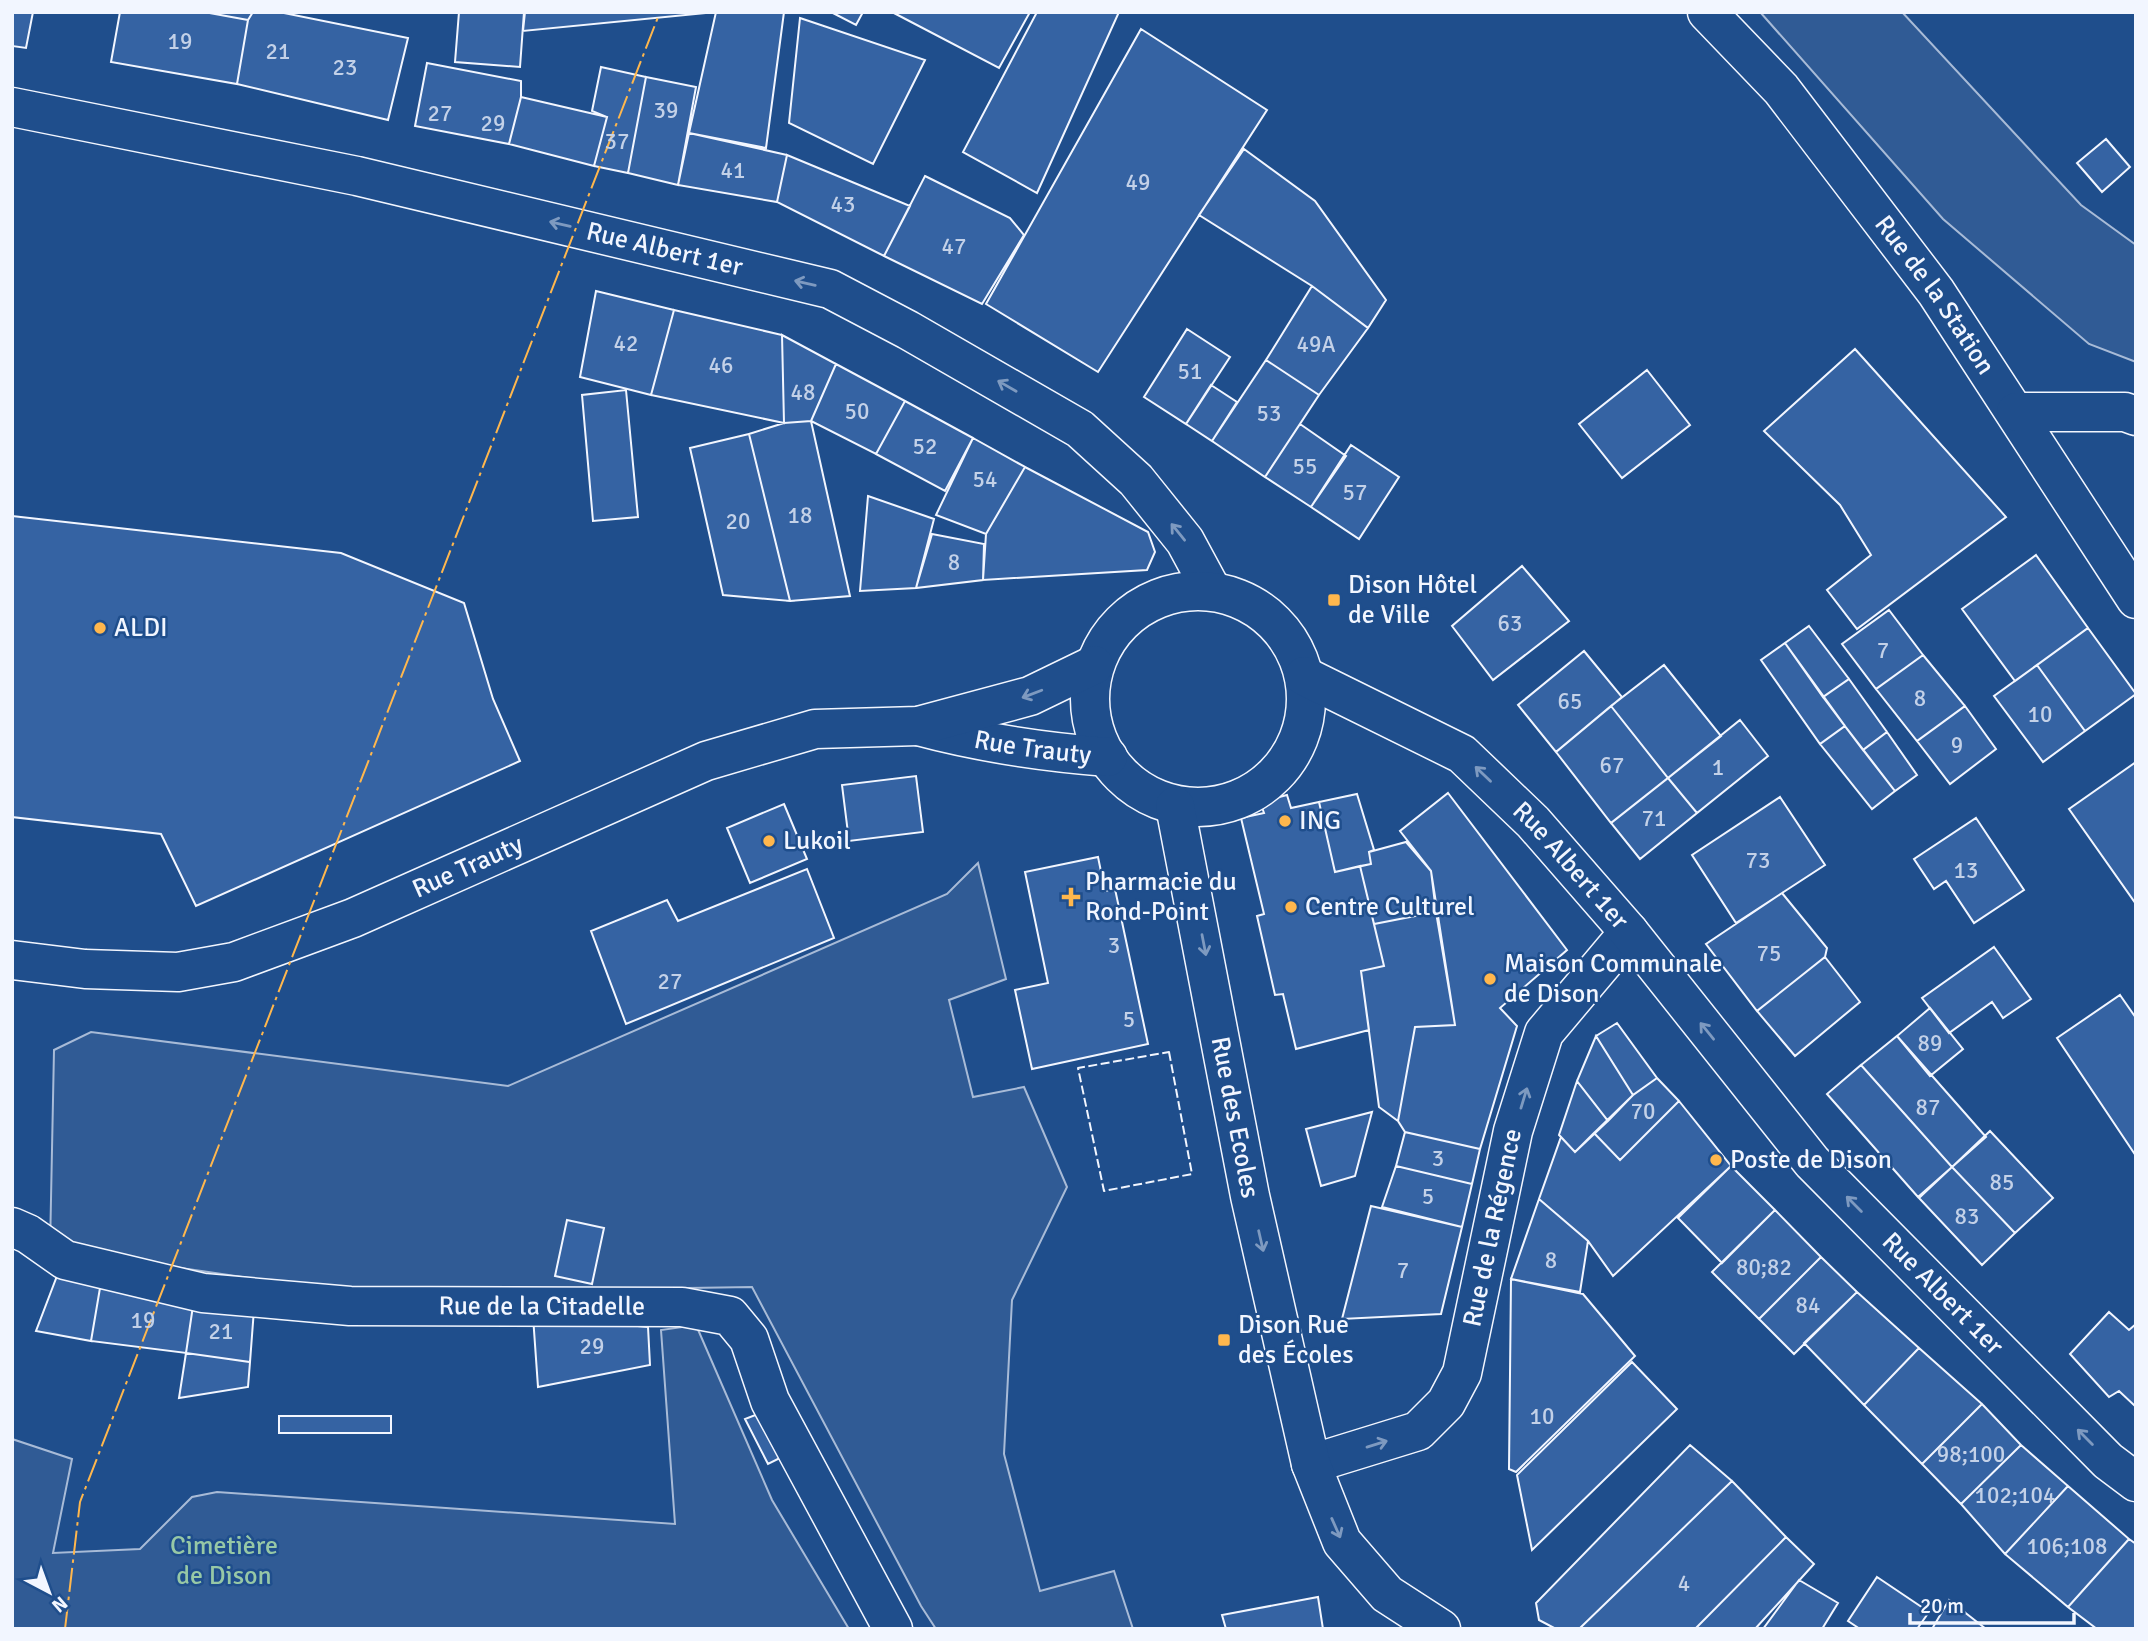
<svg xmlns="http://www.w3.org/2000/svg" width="2148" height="1641" viewBox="0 0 2148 1641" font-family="Signika,sans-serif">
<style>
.green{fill:#305b95;stroke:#a8bbd7;stroke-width:2}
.building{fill:#3563a3;stroke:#f2f6ff;stroke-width:2}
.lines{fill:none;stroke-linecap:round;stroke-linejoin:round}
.minor-casing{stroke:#f2f6ff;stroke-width:41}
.major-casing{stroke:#f2f6ff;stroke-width:41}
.minor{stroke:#1f4e8c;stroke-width:38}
.major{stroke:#1f4e8c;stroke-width:38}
.fence{stroke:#f2f6ff;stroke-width:2;stroke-dasharray:9 3.5;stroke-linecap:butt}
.power{stroke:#ffb74d;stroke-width:2;stroke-dasharray:24 5 3.5 5;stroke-linecap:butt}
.oneway{stroke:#7e9ac0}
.poi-dot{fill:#ffb74d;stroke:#1f4e8c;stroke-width:2.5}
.labels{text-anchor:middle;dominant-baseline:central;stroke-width:5;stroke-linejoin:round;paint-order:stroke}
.number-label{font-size:23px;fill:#c3d1e8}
.street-label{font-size:26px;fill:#f2f6ff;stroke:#1f4e8c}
.poi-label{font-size:26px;fill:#f2f6ff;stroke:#1f4e8c;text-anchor:start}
.park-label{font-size:26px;fill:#97c8a6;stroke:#1f4e8c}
</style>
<rect width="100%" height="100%" fill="#1f4e8c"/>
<path class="green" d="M1760 12H1902L2081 205 2136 245V362L2089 344 1943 219Z
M978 863 1006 979 949 1000 973 1097 1024 1087 1067 1187 1012 1300 1004 1454 1040 1591 1114 1571 1133 1629H936L921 1606 752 1287 353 1293 50 1249 54 1050 91 1032 508 1086 947 894Z
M696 1325 772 1500 849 1629H12V1439L72 1459 53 1553 140 1549 192 1497 217 1492 675 1524 661 1330Z"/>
<path class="building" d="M12 12H33L26 48 12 46Z
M120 12H204L248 20 237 84 111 62Z
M204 12H253L248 20Z
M253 12H279L408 38 388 120 237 84 248 20Z
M459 12H524L520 67 455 62Z
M525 12H716L523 31Z
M784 12 766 148 689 133 716 12Z
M831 12H863L856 25Z
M892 12H1030L999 68Z
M1037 12H1119L1037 193 963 152Z
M800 18 925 60 873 164 789 123Z
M1141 29 1267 110 1098 372 986 304Z
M427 63 521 81V97L509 144 415 126Z
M601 67 646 77 628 173 594 166 607 117 592 111Z
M646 77 696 87 678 185 628 173Z
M521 97 607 117 594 166 509 144Z
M689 133 787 155 777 202 678 185Z
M2106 139 2130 167 2102 192 2077 163Z
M1244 149 1315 201 1386 300 1368 328 1312 286 1199 215Z
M787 155 910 206 884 256 777 202Z
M925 176 1010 218 1024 235 982 304 884 256Z
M1312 286 1368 328 1319 395 1266 360Z
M596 291 674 310 651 395 580 377Z
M674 310 782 335 784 423 651 395Z
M1187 329 1230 357 1186 424 1144 397Z
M782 335 836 364 811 421 784 423Z
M1855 349 2006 517 1857 629 1827 590 1871 555 1840 505 1764 431Z
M1266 360 1319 395 1265 477 1212 441Z
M836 364 905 401 876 454 811 421Z
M1647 370 1690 425 1622 478 1579 424Z
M1211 385 1237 402 1212 441 1186 424Z
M626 390 638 517 593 521 582 395Z
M905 401 973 438 945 491 876 454Z
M811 421 850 596 790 601 749 434 784 423Z
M1300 424 1346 456 1311 507 1265 477Z
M749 434 790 601 723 595 690 448Z
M973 438 1025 467 986 534 936 515Z
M1351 445 1399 477 1359 539 1311 507Z
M1025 467 1148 532 1155 552 1147 570 983 580 986 534Z
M868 496 934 519 916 588 860 591Z
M12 516 341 553 464 603 493 699 520 761 196 906 161 834 12 817Z
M932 534 984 544 983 580 916 588Z
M2036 555 2088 628 2015 681 1962 609Z
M1522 566 1569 621 1493 680 1452 626Z
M1889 610 1923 655 1876 689 1842 644Z
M1809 626 1849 679 1823 697 1785 643Z
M2088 628 2136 694 2085 731 2037 665Z
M1785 643 1845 726 1820 744 1761 660Z
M1584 651 1622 697 1556 752 1518 705Z
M1923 655 1965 706 1917 741 1876 689Z
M1664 665 1721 736 1668 778 1611 706Z
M2037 665 2085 731 2043 762 1994 696Z
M1849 679 1887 732 1863 750 1823 697Z
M1611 706 1668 778 1611 823 1556 752Z
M1965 706 1996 749 1950 784 1917 741Z
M1740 720 1768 756 1697 813 1668 778Z
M1845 726 1895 791 1872 809 1820 744Z
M1887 732 1917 775 1895 791 1863 750Z
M2136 762V904L2069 809Z
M916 776 923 832 849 841 842 785Z
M1668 778 1697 813 1640 859 1611 823Z
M1448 793 1567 950 1500 1008 1517 1026 1480 1149 1405 1132 1398 1121 1415 1027 1455 1025 1431 871 1400 831Z
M1357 794 1374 850 1369 852 1371 864 1335 872 1319 802Z
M1287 795 1291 808 1319 802 1335 872 1360 866 1384 966 1361 971 1369 1030 1296 1049 1283 994 1275 995 1257 916 1264 914 1241 818 1264 813 1260 802Z
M1780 797 1825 865 1736 923 1692 855Z
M784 804 807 859 750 883 727 828Z
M1976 818 2024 890 1974 923 1946 881 1934 889 1914 859Z
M1406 842 1431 871 1436 912 1374 924 1360 866 1371 864 1369 852Z
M1098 857 1105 891 1115 889 1148 1044 1032 1069 1015 990 1048 983 1025 872Z
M807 869 834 938 626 1024 591 931 667 900 678 921Z
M1782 893 1827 948 1825 957 1757 1011 1706 944Z
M1436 912 1455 1025 1415 1027 1398 1121 1379 1107 1361 971 1384 966 1374 924Z
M1994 947 2031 999 2003 1018 1992 1002 1949 1033 1922 998Z
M1825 957 1860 1002 1795 1056 1757 1011Z
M2120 995 2136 1018V1156L2057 1038Z
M1930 1008 1963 1049 1930 1076 1897 1036Z
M1617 1023 1657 1078 1633 1095 1596 1036Z
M1596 1036 1633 1095 1608 1121 1577 1081Z
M1897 1036 1986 1137 1952 1167 1861 1065Z
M1861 1065 1952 1167 1918 1197 1827 1094Z
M1657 1078 1679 1101 1620 1160 1594 1133 1633 1095Z
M1577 1081 1608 1121 1575 1152 1559 1135Z
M1679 1101 1731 1166 1613 1276 1588 1241 1539 1199 1561 1137 1575 1152 1594 1133 1620 1160Z
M1372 1112 1355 1176 1321 1186 1306 1129Z
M1990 1131 2053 1198 2015 1233 1952 1167Z
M1405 1132 1480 1149 1472 1184 1396 1166Z
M1396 1166 1472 1184 1462 1227 1382 1207Z
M1731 1166 1775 1210 1722 1263 1678 1218Z
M1952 1167 2015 1233 1982 1265 1919 1198Z
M1539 1199 1588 1241 1580 1292 1511 1279Z
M1371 1206 1462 1227 1441 1314 1342 1319Z
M1775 1210 1821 1257 1759 1319 1712 1272Z
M567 1220 604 1228 592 1284 555 1276Z
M1821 1257 1857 1292 1794 1354 1759 1319Z
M57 1276 100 1288 91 1341 36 1331Z
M1511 1279 1583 1294 1635 1356 1516 1472 1509 1469Z
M100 1288 194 1299 186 1353 91 1341Z
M1857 1292 1919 1348 1864 1405 1804 1343Z
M194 1299 254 1309 250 1362 186 1353Z
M2109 1312 2129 1330 2136 1324V1407L2119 1391 2109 1397 2070 1354Z
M533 1316 648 1327 650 1365 538 1387Z
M1919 1348 1982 1404 1922 1464 1864 1405Z
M186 1353 250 1362 248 1387 179 1398Z
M1632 1362 1677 1409 1532 1550 1517 1475Z
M1982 1404 2021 1445 1961 1504 1922 1464Z
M763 1412 784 1456 768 1464 745 1419Z
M279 1416H391V1433H279Z
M1690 1445 1732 1481 1579 1629H1556L1539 1620 1536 1603Z
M2021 1445 2068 1486 2005 1554 1961 1504Z
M1732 1481 1786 1537 1695 1629H1579Z
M2068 1486 2129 1539 2068 1607 2005 1554Z
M1786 1537 1814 1564 1755 1629H1695Z
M2129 1539 2136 1544V1629H2097L2068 1607Z
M1877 1577 1929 1612 1917 1629H1860L1848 1621Z
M1799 1580 1838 1603 1822 1629H1763Z
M1318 1597 1323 1629H1226L1222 1615Z
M1949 1600 1986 1629H1932Z"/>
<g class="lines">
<defs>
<g id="minor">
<path id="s1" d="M1707 12 1781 89 1936 292 2136 599"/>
<path d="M2016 412H2125L2136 416"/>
<path id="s2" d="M12 1227 28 1234 65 1260 203 1293 350 1306 682 1307 730 1316 749 1339 770 1401 893 1629"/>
<path id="s3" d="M1311 1464 1418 1431 1446 1403 1462 1373 1513 1131 1544 1033 1629 932"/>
</g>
<g id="major">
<path id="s4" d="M12 107 357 176 830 289 908 330 1080 429 1136 480 1185 541 1212 591"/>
<circle cx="1198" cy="699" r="108"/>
<path id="s5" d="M1304 676 1462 754 1533 822 1629 932 1812 1162 2108 1461 2136 1482"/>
<path id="s6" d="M918 726C981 743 1043 752 1108 757"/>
<path id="s7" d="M1175 806 1250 1196 1311 1464 1342 1542 1387 1594 1441 1629"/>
<path id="s8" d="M12 960 85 969 178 972 234 962 353 918 706 761 815 729 918 726 1030 696 1094 665"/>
</g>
</defs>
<use href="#minor" class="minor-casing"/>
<use href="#major" class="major-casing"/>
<use href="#minor" class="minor"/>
<use href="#major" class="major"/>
<path class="fence" d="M1169 1052 1192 1174 1104 1191 1078 1068Z"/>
<path class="power" d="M65 1629 80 1502 660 12"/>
</g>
<defs><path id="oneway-shaft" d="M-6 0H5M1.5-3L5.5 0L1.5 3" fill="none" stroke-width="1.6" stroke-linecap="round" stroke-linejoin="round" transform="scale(1.75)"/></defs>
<g class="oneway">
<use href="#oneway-shaft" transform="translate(560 224) rotate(-167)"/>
<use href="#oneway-shaft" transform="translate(805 283) rotate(-167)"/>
<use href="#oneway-shaft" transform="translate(1007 386) rotate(-150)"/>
<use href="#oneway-shaft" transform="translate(1178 532) rotate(-129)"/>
<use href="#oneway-shaft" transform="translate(1032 694) rotate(159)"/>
<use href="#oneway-shaft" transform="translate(1483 774) rotate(-136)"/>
<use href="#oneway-shaft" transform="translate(1204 945) rotate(79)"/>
<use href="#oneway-shaft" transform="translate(1707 1031) rotate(-129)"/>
<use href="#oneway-shaft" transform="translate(1524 1098) rotate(-73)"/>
<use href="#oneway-shaft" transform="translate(1854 1204) rotate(-135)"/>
<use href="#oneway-shaft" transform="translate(1261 1241) rotate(77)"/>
<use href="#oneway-shaft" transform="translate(2085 1437) rotate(-135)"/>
<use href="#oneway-shaft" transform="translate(1377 1444) rotate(-17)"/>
<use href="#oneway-shaft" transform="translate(1336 1528) rotate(66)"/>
</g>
<g class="poi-dot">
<rect x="1327" y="593" width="14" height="14" rx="3.5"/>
<circle cx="100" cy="628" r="7"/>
<circle cx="1285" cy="821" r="7"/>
<circle cx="769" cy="841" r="7"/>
<path d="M1067.5 886.5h7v7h7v7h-7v7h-7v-7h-7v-7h7z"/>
<circle cx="1291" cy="907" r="7"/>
<circle cx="1490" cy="979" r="7"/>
<circle cx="1716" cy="1160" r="7"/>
<rect x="1217" y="1333" width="14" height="14" rx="3.5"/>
</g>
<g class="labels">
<g class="number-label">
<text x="180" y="41">19</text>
<text x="278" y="51">21</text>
<text x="345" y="67">23</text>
<text x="666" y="110">39</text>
<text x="440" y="113">27</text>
<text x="493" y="123">29</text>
<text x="617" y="141">37</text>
<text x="733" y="170">41</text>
<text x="1138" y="182">49</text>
<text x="843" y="204">43</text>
<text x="954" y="246">47</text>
<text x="626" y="343">42</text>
<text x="1316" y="344">49A</text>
<text x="721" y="365">46</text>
<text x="1190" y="371">51</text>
<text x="803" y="392">48</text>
<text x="857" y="411">50</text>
<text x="1269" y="413">53</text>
<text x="925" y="446">52</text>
<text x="1305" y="466">55</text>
<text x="985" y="479">54</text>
<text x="1355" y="492">57</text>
<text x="800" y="515">18</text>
<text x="738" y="521">20</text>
<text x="954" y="562">8</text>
<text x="1510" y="623">63</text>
<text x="1883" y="650">7</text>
<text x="1920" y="698">8</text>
<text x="1570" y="701">65</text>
<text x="2040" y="714">10</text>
<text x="1957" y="745">9</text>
<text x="1612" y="765">67</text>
<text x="1718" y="767">1</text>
<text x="1654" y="818">71</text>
<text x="1758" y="860">73</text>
<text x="1966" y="870">13</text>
<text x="1114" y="945">3</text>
<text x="1769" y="953">75</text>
<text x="670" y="981">27</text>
<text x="1129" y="1019">5</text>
<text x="1930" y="1043">89</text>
<text x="1928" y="1107">87</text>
<text x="1643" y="1111">70</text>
<text x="1438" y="1158">3</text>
<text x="2002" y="1182">85</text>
<text x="1428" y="1196">5</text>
<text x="1967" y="1216">83</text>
<text x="1551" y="1260">8</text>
<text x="1764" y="1267">80;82</text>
<text x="1403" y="1270">7</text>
<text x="1808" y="1305">84</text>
<text x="143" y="1320">19</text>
<text x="221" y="1331">21</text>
<text x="592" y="1346">29</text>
<text x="1542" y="1416">10</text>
<text x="1971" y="1454">98;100</text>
<text x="2015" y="1495">102;104</text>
<text x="2067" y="1546">106;108</text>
<text x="1684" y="1583">4</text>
</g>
<g class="street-label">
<text stroke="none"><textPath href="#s4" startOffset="668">Rue Albert 1er</textPath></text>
<text stroke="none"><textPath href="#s1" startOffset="364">Rue de la Station</textPath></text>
<text stroke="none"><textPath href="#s6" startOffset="117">Rue Trauty</textPath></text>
<text stroke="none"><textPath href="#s8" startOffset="476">Rue Trauty</textPath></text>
<text stroke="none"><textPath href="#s5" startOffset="332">Rue Albert 1er</textPath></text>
<text stroke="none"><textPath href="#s7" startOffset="317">Rue des Ecoles</textPath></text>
<text stroke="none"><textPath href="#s3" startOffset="334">Rue de la Régence</textPath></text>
<text stroke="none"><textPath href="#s5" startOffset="900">Rue Albert 1er</textPath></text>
<text stroke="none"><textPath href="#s2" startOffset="544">Rue de la Citadelle</textPath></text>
</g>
<g class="poi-label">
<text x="1348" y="585">Dison Hôtel<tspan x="1348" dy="30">de Ville</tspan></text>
<text x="114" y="628">ALDI</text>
<text x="1299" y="821">ING</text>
<text x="783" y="841">Lukoil</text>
<text x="1085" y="882">Pharmacie du<tspan x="1085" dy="30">Rond-Point</tspan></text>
<text x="1305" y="907">Centre Culturel</text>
<text x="1504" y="964">Maison Communale<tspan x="1504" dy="30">de Dison</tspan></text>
<text x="1730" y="1160">Poste de Dison</text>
<text x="1238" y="1325">Dison Rue<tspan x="1238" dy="30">des Écoles</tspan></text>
</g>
<g class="park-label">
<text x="224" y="1546">Cimetière<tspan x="224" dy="30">de Dison</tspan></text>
</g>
</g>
<rect width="2148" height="1641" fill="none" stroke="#f2f6ff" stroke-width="28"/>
<g transform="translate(49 1592) rotate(139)" stroke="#1f4e8c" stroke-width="5" paint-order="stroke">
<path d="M0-5L12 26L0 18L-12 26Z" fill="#f2f6ff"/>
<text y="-10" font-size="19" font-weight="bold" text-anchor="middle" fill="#f2f6ff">N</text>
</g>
<path d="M1910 1613v10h164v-10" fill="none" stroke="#f2f6ff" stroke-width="3.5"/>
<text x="1920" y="1613" font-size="21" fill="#f2f6ff" stroke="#1f4e8c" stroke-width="5" paint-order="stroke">20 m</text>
</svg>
